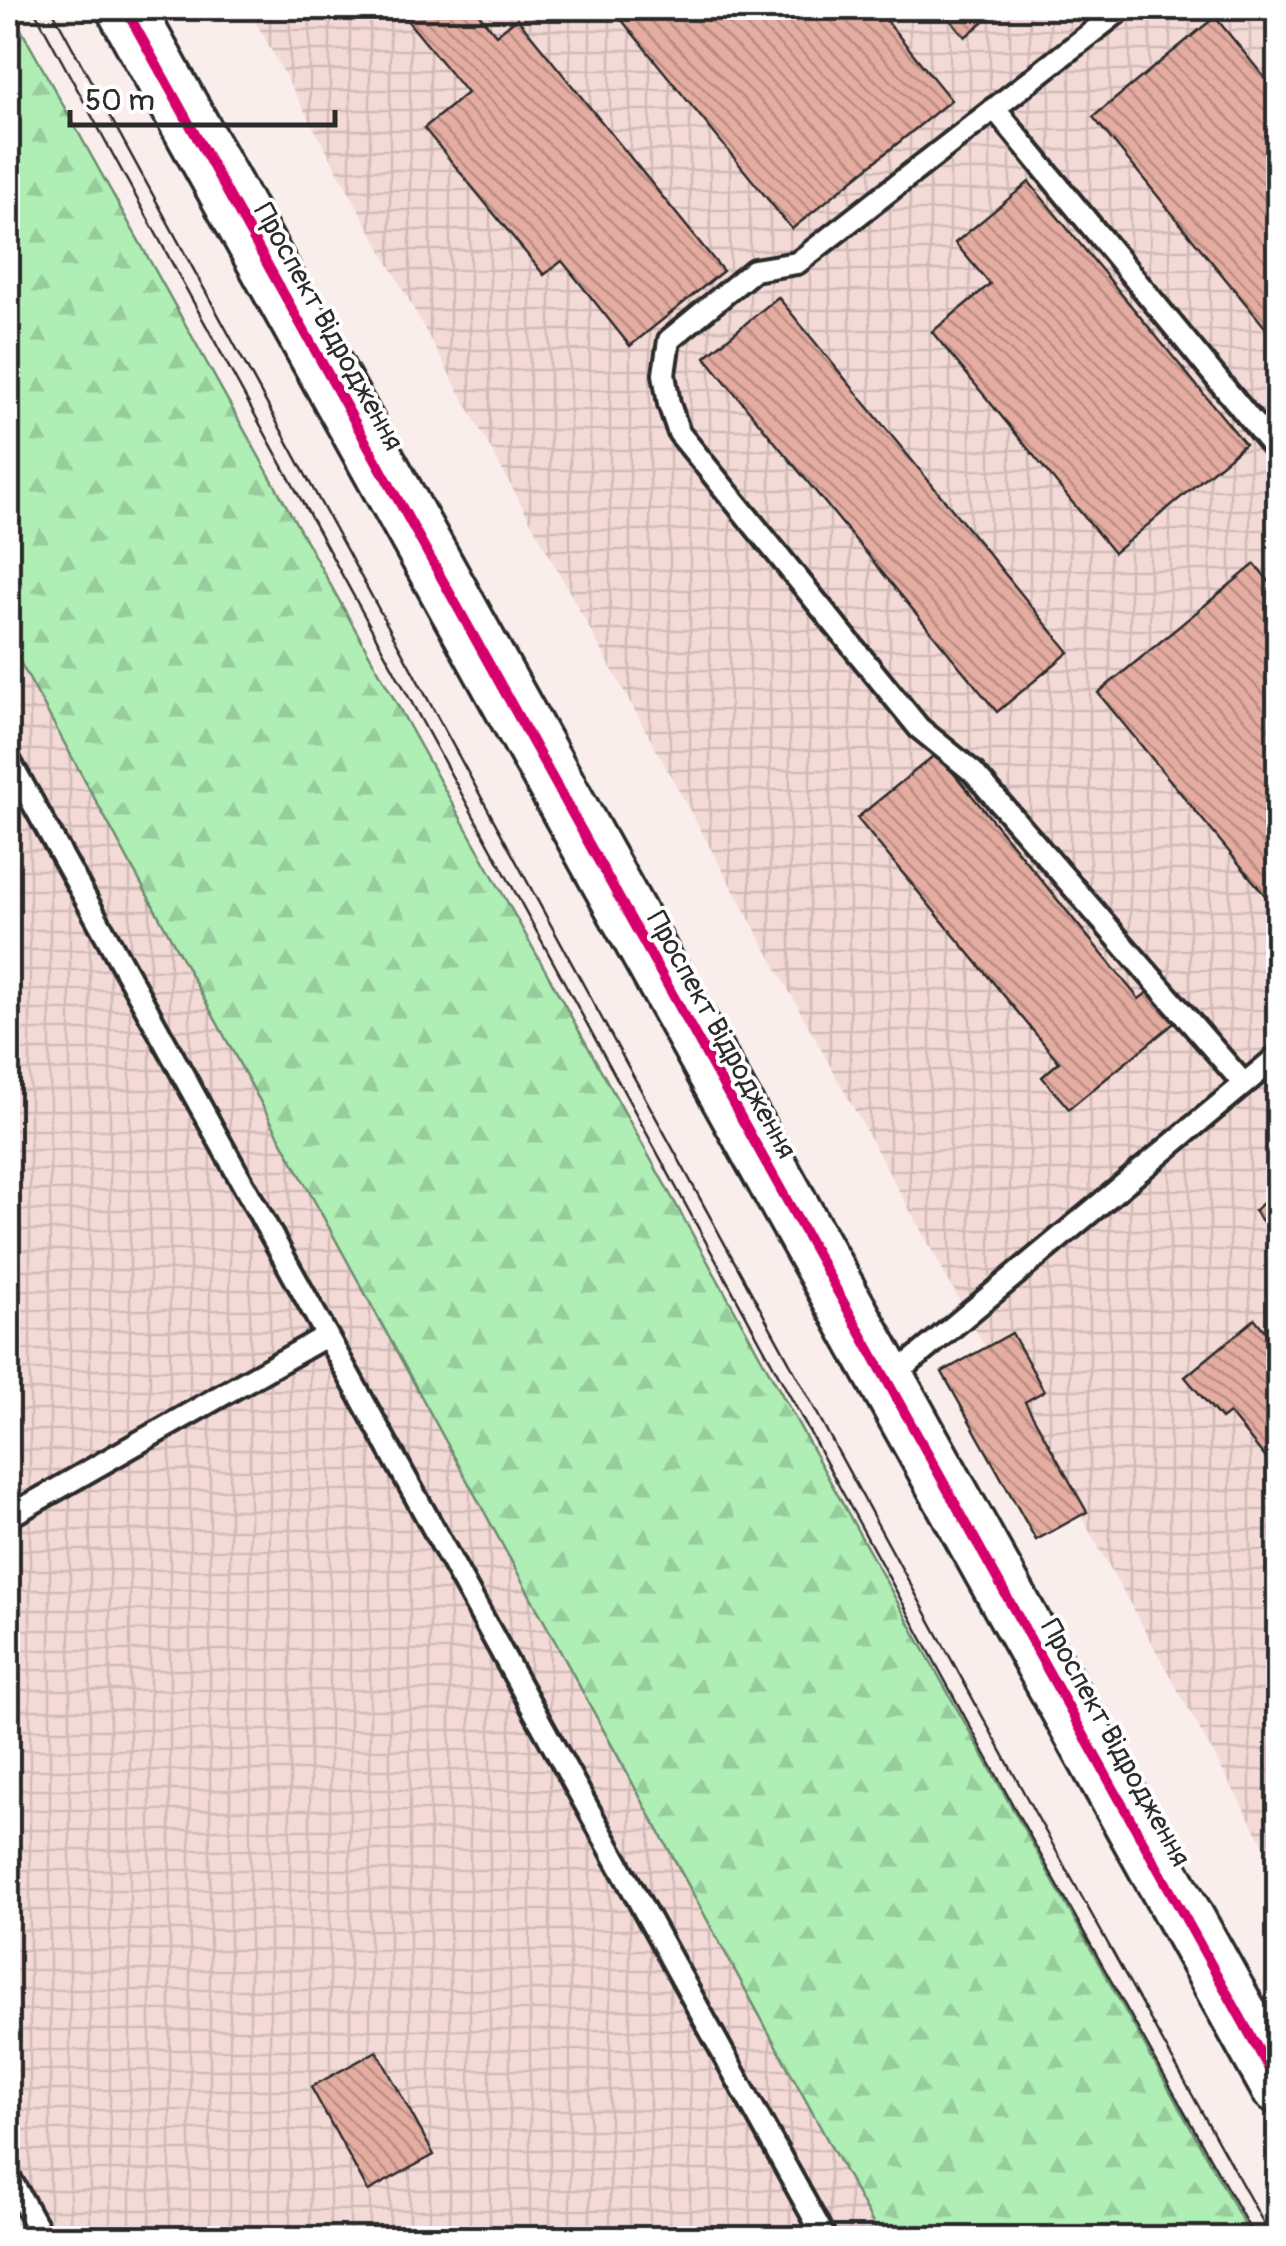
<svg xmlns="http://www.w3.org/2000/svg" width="1286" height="2246" viewBox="0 0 1286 2246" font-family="Pangolin,sans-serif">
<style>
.industrial{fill:url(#industrial-grid)}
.forest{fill:url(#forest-firs);stroke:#6d8c70;stroke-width:2.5}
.building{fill:url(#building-back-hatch);stroke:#2b2b2b;stroke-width:2.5}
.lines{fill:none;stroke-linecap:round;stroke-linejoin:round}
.lane-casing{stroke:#2b2b2b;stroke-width:28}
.secondary-casing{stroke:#2b2b2b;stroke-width:62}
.lane{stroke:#fff;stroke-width:20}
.secondary{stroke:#fff;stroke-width:55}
.tram{stroke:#2b2b2b;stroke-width:2.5}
.cycleway-casing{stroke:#fff;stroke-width:16}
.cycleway{stroke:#d6006c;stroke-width:10}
.labels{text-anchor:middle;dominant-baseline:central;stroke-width:8;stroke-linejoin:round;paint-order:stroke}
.street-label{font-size:28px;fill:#2b2b2b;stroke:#fff}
</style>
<defs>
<pattern id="industrial-grid" width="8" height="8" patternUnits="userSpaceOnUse" patternTransform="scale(2.5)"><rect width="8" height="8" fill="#f4dad6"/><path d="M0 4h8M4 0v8" fill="none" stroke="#d1bbb8"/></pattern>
<pattern id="forest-firs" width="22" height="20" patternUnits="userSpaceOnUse" patternTransform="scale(2.5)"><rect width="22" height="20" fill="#afeeb5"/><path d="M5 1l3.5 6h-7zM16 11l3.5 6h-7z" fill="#97cc9c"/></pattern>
<pattern id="building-back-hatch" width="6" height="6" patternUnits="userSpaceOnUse" patternTransform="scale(2.5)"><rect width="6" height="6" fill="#e5aca1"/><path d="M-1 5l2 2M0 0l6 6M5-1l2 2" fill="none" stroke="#ba8c83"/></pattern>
</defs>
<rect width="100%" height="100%" fill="#faeeec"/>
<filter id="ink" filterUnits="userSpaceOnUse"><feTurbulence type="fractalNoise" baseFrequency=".01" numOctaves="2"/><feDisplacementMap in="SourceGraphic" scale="20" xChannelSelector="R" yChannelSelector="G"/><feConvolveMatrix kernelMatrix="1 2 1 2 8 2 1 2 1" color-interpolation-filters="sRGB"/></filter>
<g filter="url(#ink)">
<path class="industrial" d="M248 8H1278V1870L1081 1516 1036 1540 942 1372 985 1347Z
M8 640 299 1172 881 2238H8Z"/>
<path class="forest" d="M8 8H9L1252 2238H881L8 640Z"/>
<path class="building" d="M397 8H474L496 35 517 18 723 271 630 346 562 261 544 275 424 128 467 93Z
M612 8H876L951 100 792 229Z
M940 8H1000L965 37Z
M1215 17 1278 94V343L1093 117Z
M1029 182 1245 444 1114 553 932 332 990 284 955 243Z
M778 297 1069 652 997 712 705 357Z
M1255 564 1276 590 1278 589V911L1098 693Z
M937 753 1139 999 1148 992 1174 1023 1069 1109 1042 1077 1059 1062 857 818Z
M1278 1190V1240L1254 1211Z
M1255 1319 1278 1347V1473L1229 1413 1221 1419 1185 1377Z
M1012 1333 1044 1391 1025 1402 1087 1512 1036 1540 942 1372Z
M377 2051 434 2155 368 2191 311 2087Z"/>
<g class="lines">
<defs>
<path id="lane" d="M1123 8 797 263 754 270 669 340 664 374 669 404 679 433 919 728 973 772 1244 1084
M994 108 1278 453
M8 758 825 2238
M890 1379 1278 1056
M8 1517 326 1336
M8 2175 43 2238"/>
<path id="secondary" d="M125 8 1278 2085"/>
</defs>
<use href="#lane" class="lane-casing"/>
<use href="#secondary" class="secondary-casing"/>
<use href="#lane" class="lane"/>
<use href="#secondary" class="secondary"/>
<path class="tram" d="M33 8 1020 1818 1255 2238
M51 8 1034 1811 1272 2238"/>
<defs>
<path id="cycleway" d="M125 8 1278 2085"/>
</defs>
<use href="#cycleway" class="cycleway-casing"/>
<use href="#cycleway" class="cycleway"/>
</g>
</g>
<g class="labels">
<g class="street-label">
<text transform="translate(328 327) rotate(61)">Проспект Відродження</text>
<text transform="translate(721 1035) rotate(61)">Проспект Відродження</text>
<text transform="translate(1115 1743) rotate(61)">Проспект Відродження</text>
</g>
</g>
<rect width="1286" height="2246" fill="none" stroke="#fff" stroke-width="40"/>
<rect x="20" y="20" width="1246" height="2206" fill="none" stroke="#2b2b2b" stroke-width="4" filter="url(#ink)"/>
<path d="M70 110v15h265v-15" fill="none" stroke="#2b2b2b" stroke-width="5"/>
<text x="85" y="110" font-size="30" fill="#2b2b2b" stroke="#ffffff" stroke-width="8" paint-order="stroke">50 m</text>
</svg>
